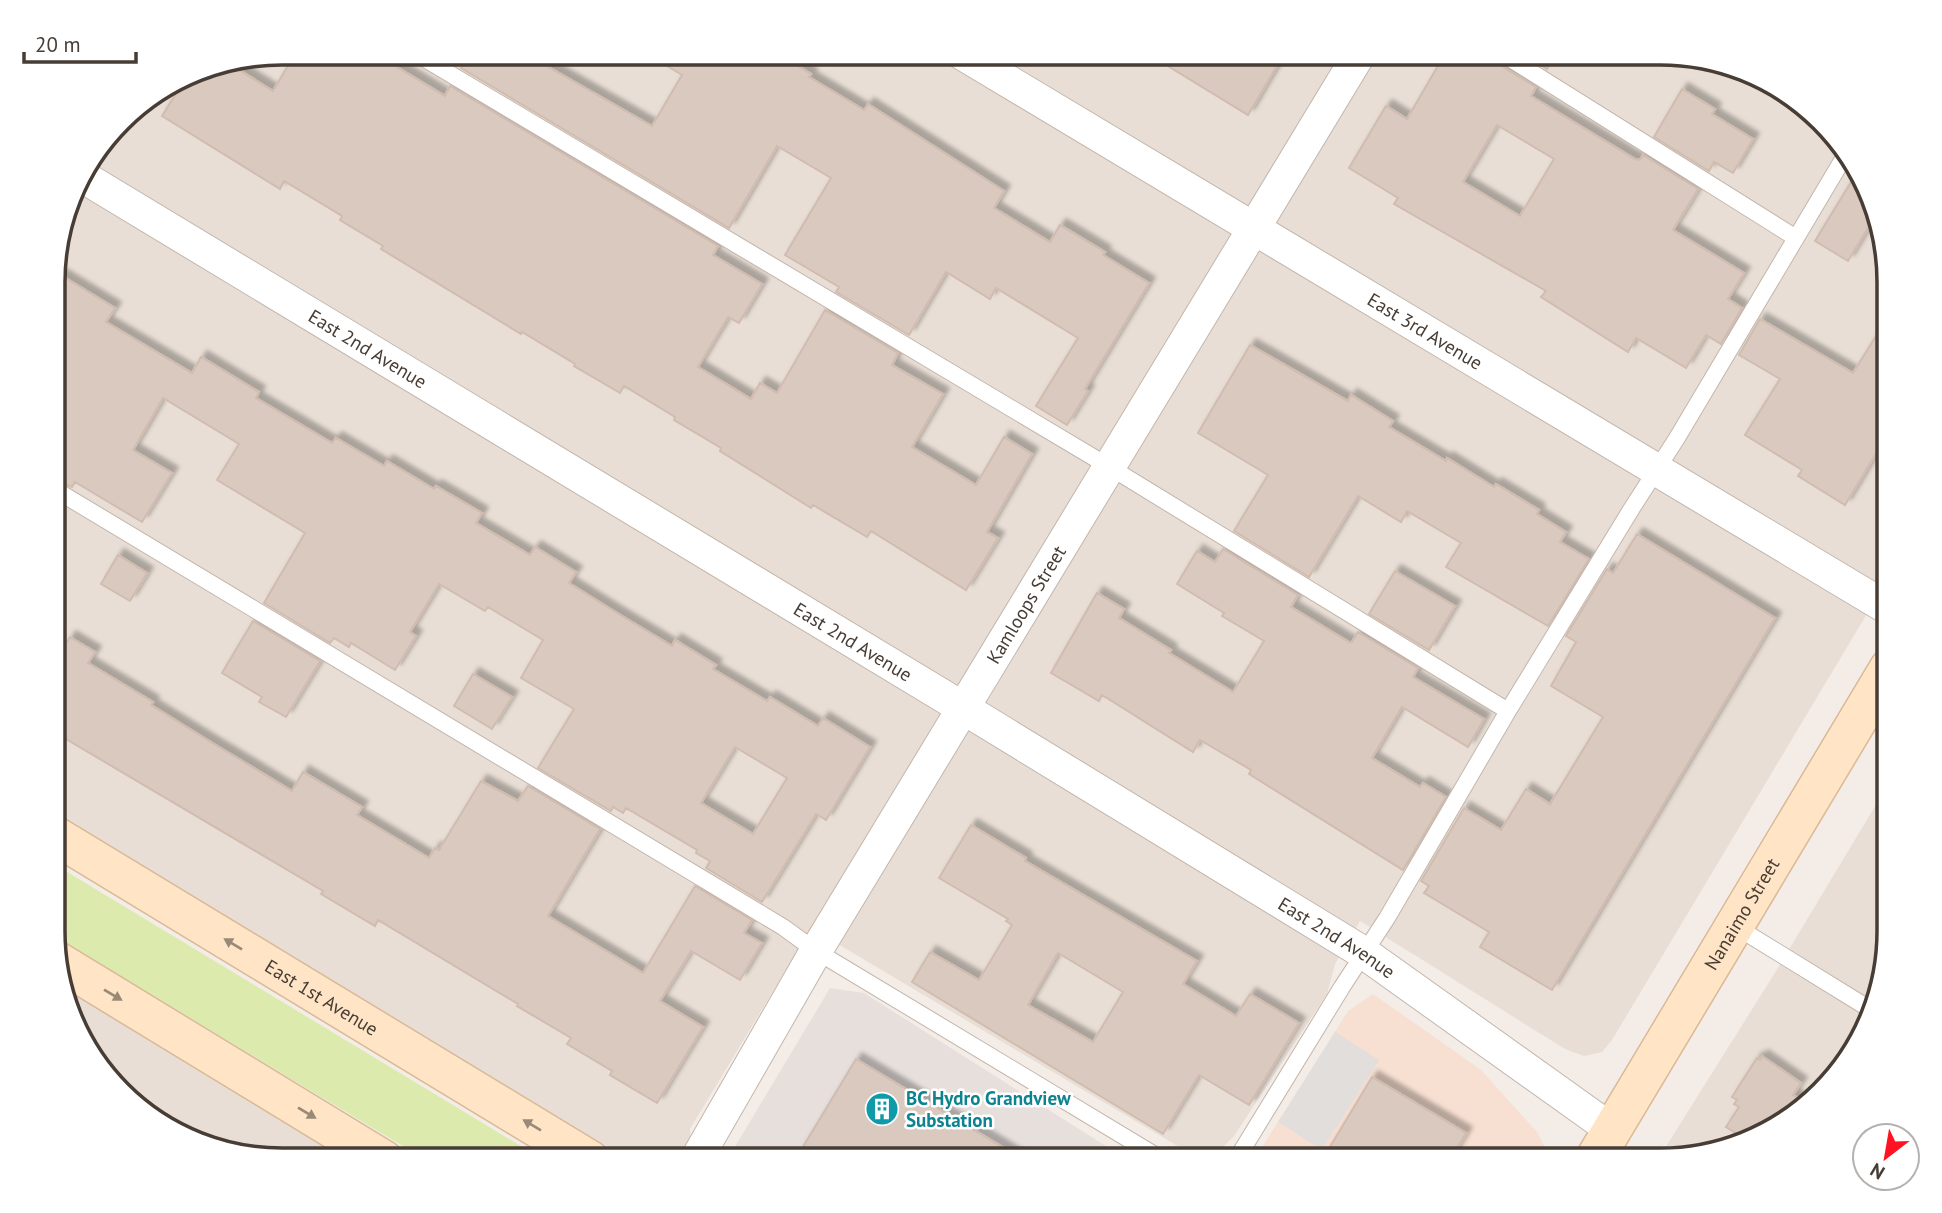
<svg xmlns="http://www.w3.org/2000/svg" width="1942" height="1213" viewBox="0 0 1942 1213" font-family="'PT Sans',sans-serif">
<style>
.residential{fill:#e8ded5}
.commercial{fill:#f7dfd1}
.industrial{fill:#e6dfdc}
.green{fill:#dceaae}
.parking{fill:#e2dedc}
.building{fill:#d9c9bf;stroke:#d1bcaf;stroke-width:2;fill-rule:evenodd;filter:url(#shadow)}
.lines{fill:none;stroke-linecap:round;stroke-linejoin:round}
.service-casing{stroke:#c3b6ac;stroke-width:18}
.minor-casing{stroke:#c3b6ac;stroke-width:34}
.secondary-casing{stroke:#d9b997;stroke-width:41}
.service{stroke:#fff;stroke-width:16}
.minor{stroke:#fff;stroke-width:32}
.secondary{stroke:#ffe5c6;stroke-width:38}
.oneway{fill:#9a8976}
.labels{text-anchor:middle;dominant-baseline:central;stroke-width:5;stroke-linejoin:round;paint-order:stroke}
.street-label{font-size:19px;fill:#473d35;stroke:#fff}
.culture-label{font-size:19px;font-weight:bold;fill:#0d838f;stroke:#fff;text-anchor:start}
.rim{fill:none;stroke:#473d35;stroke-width:3.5}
</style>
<defs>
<filter id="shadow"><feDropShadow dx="6" dy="-6" stdDeviation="2" flood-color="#0004"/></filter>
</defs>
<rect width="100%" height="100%" fill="#f4ede7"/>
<path class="residential" d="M281 53H1661L1734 65 1787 91 1859 167 1889 266V577L1612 1040 1602 1052 1584 1056 1565 1049 1360 921 1335 964 1327 994 1234 1136 1210 1160H1201L811 928 690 1129 691 1145 682 1160H627L54 816V252L76 180 130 110 194 70Z
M1889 783V946L1851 1058 1775 1130 1675 1160H1663L1667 1145 1776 971Z
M65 988 350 1160H281L222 1153 155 1122 91 1058Z"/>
<path class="commercial" d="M1373 994 1480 1069 1538 1133 1544 1146 1539 1160H1254L1348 1011Z"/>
<path class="industrial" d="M830 988 864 993 1128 1160H727Z"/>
<path class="green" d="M54 864 544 1160H426L54 936Z"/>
<path class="parking" d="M1335 1032 1379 1060 1322 1150 1278 1122Z"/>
<path class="building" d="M296 52H372L445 96 450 86 718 246 713 255 762 284 739 323 728 317 698 367 751 399 760 383 777 393 825 310 898 353 892 365 943 394 912 447 976 485 1004 437 1032 454 987 532 998 538 966 590 871 531 867 537 813 505 811 508 720 451 721 448 674 420 675 417 624 386 620 393 574 366 575 364 522 332 521 334 381 249 383 246 340 220 342 216 284 181 280 189 162 116 188 74 194 70 228 63 273 91Z
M470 52H522L652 126 682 75 644 52H776L811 74 809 77 864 110 868 104 1004 191 994 208 1050 242 1060 225 1105 252 1103 255 1149 283 1085 389 1088 391 1067 425 1036 406 1078 338 996 288 990 299 946 272 909 335 836 292 839 287 785 255 831 178 777 146 729 228 461 68Z
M1145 52H1285L1248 115Z
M1446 52H1491L1495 62 1536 87 1531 96 1635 159 1640 160 1643 155 1698 189 1673 230 1744 273 1728 299 1742 308 1721 344 1706 335 1686 368 1636 338 1628 352 1541 297 1546 291 1394 204 1398 198 1349 168 1386 106 1407 119ZM1497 125 1554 159 1520 216 1463 182Z
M1520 52H1557L1547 69Z
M1682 89 1715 109 1712 114 1753 139 1733 173 1714 162 1709 171 1654 137Z
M1859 169 1874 218 1848 261 1815 241Z
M54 271 115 308 106 322 192 373 201 357 259 392 256 398 332 443 336 438 384 466 387 461 434 489 436 486 482 513 476 523 530 555 535 547 576 572 569 583 617 613 672 646 675 640 716 665 713 669 767 701 770 697 818 726 823 718 870 747 826 820 816 814 762 902 706 868 710 861 696 853 697 850 626 808 623 813 613 807 611 811 538 768 574 709 521 678 543 640 488 607 485 611 439 584 410 632 416 636 395 670 351 643 349 647 334 638 330 643 264 603 305 533 217 480 239 444 163 398 133 450 172 473 142 522 75 482 72 487 54 479ZM735 747 787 778 753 834 701 803Z
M1889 315V426L1878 445 1880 447 1845 505 1798 476 1802 470 1745 435 1780 379 1739 355 1760 319 1853 373Z
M1250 345 1348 401 1351 395 1393 421 1389 427 1446 461 1447 458 1494 487 1496 484 1539 510 1537 514 1566 532 1560 542 1589 559 1548 626 1446 567 1461 543 1407 511 1401 522 1358 496 1309 577 1234 531 1268 475 1198 433Z
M1637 534 1775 618 1552 990 1480 947 1489 932 1424 893 1429 886 1421 881 1464 808 1501 830 1526 789 1550 804 1603 717 1551 686 1576 642 1566 636 1607 569 1613 573Z
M1223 549 1298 595 1291 607 1349 642H1352L1358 632 1418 668 1413 677 1484 719 1468 747 1402 707 1372 758 1420 787 1423 783 1446 797 1403 870 1249 774 1251 770 1200 740 1193 752 1102 695 1099 701 1051 673 1097 593 1124 609 1119 618 1171 650 1169 653 1233 692 1264 641 1222 616 1224 613 1177 584 1197 551 1215 562Z
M118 555 147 573 130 601 101 584Z
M1395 571 1455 606 1429 650 1369 614Z
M253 621 320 661 286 717 259 702 262 697 222 673Z
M70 637 95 652 88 663 153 702 151 705 214 744 292 791 303 772 362 807 357 815 429 858 435 848 439 850 481 781 518 801 528 786 600 829 548 916 643 973 695 886 752 920 744 933 762 943 740 980 691 951 660 1001 703 1027 657 1103 610 1075 612 1071 567 1044 571 1038 517 1006 518 1004 378 920 375 926 321 894 323 891 54 732V664Z
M473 674 512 697 492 729 454 706Z
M971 825 1026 858 1025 861 1197 961 1183 984 1236 1016 1250 994 1299 1023 1249 1105 1199 1075 1163 1134 912 982 930 952 979 980 1012 925 1006 921 1008 919 939 878ZM1058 953 1123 992 1093 1042 1028 1005Z
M1762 1056 1801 1083 1793 1095 1805 1102 1775 1130 1745 1139 1726 1127 1739 1107 1734 1104 1737 1100 1732 1097 1757 1058 1760 1060Z
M856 1059 1024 1160H795Z
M1372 1077 1466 1133 1450 1160H1322Z"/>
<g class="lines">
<defs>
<path id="service" d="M415 53 1108 466 1508 711
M1501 53 1796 238
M54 489 783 927 816 951 1163 1160
M1735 926 1868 1008
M1236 1160 1342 987 1387 918 1508 711 1632 508 1677 438 1846 154"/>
<g id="minor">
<path id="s1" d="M961 53 1889 609"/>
<path id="s2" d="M80 175 963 708 1364 953 1612 1130"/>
<path id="s3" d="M696 1160 816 951 1360 53"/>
</g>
<g id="secondary">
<path id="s4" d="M54 835 590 1160"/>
<path d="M54 959 384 1160"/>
<path id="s5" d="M1594 1160 1889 668"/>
</g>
</defs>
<use href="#service" class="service-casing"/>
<use href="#minor" class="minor-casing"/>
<use href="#secondary" class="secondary-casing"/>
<use href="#service" class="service"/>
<use href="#minor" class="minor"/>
<use href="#secondary" class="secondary"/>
</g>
<defs><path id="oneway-solid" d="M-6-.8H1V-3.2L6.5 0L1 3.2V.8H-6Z" transform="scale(1.75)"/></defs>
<g class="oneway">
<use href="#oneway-solid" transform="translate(233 944) rotate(-149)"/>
<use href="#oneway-solid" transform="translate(113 995) rotate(31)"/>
<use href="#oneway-solid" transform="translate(307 1113) rotate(31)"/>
<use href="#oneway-solid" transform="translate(532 1125) rotate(-149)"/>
</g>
<defs>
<symbol id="building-disc" viewBox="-11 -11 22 22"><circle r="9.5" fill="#0f9aa8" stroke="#fff"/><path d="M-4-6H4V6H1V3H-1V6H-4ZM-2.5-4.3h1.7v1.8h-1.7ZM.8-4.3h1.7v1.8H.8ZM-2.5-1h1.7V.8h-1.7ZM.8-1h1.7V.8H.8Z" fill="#fff"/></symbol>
</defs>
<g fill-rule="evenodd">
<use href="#building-disc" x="863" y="1090" width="38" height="38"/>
</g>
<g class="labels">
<g class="street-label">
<text stroke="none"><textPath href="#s1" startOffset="541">East 3rd Avenue</textPath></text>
<text stroke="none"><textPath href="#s2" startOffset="336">East 2nd Avenue</textPath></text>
<text stroke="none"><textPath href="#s3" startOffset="646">Kamloops Street</textPath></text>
<text stroke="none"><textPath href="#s2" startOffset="903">East 2nd Avenue</textPath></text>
<text stroke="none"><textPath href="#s5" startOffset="287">Nanaimo Street</textPath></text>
<text stroke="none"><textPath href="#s2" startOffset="1470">East 2nd Avenue</textPath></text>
<text stroke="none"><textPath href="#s4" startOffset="313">East 1st Avenue</textPath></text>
</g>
<g class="culture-label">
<text x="906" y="1098">BC Hydro Grandview<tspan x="906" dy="22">Substation</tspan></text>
</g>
</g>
<path d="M0 0H1942V1213H0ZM282 65H1660A217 217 0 0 1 1877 282V931A217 217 0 0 1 1660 1148H282A217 217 0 0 1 65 931V282A217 217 0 0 1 282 65Z" fill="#fff" fill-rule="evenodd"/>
<path class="rim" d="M282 65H1660A217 217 0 0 1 1877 282V931A217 217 0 0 1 1660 1148H282A217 217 0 0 1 65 931V282A217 217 0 0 1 282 65Z"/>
<g transform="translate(1886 1157) rotate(211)"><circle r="33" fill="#ffffff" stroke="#b5b1ae" stroke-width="2"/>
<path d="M0-5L12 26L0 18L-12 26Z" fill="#ff1322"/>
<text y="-10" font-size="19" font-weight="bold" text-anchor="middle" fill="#473d35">N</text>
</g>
<path d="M24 52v10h112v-10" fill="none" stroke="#473d35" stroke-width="3.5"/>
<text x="35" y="52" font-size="21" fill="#473d35" stroke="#ffffff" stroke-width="5" paint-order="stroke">20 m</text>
</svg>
